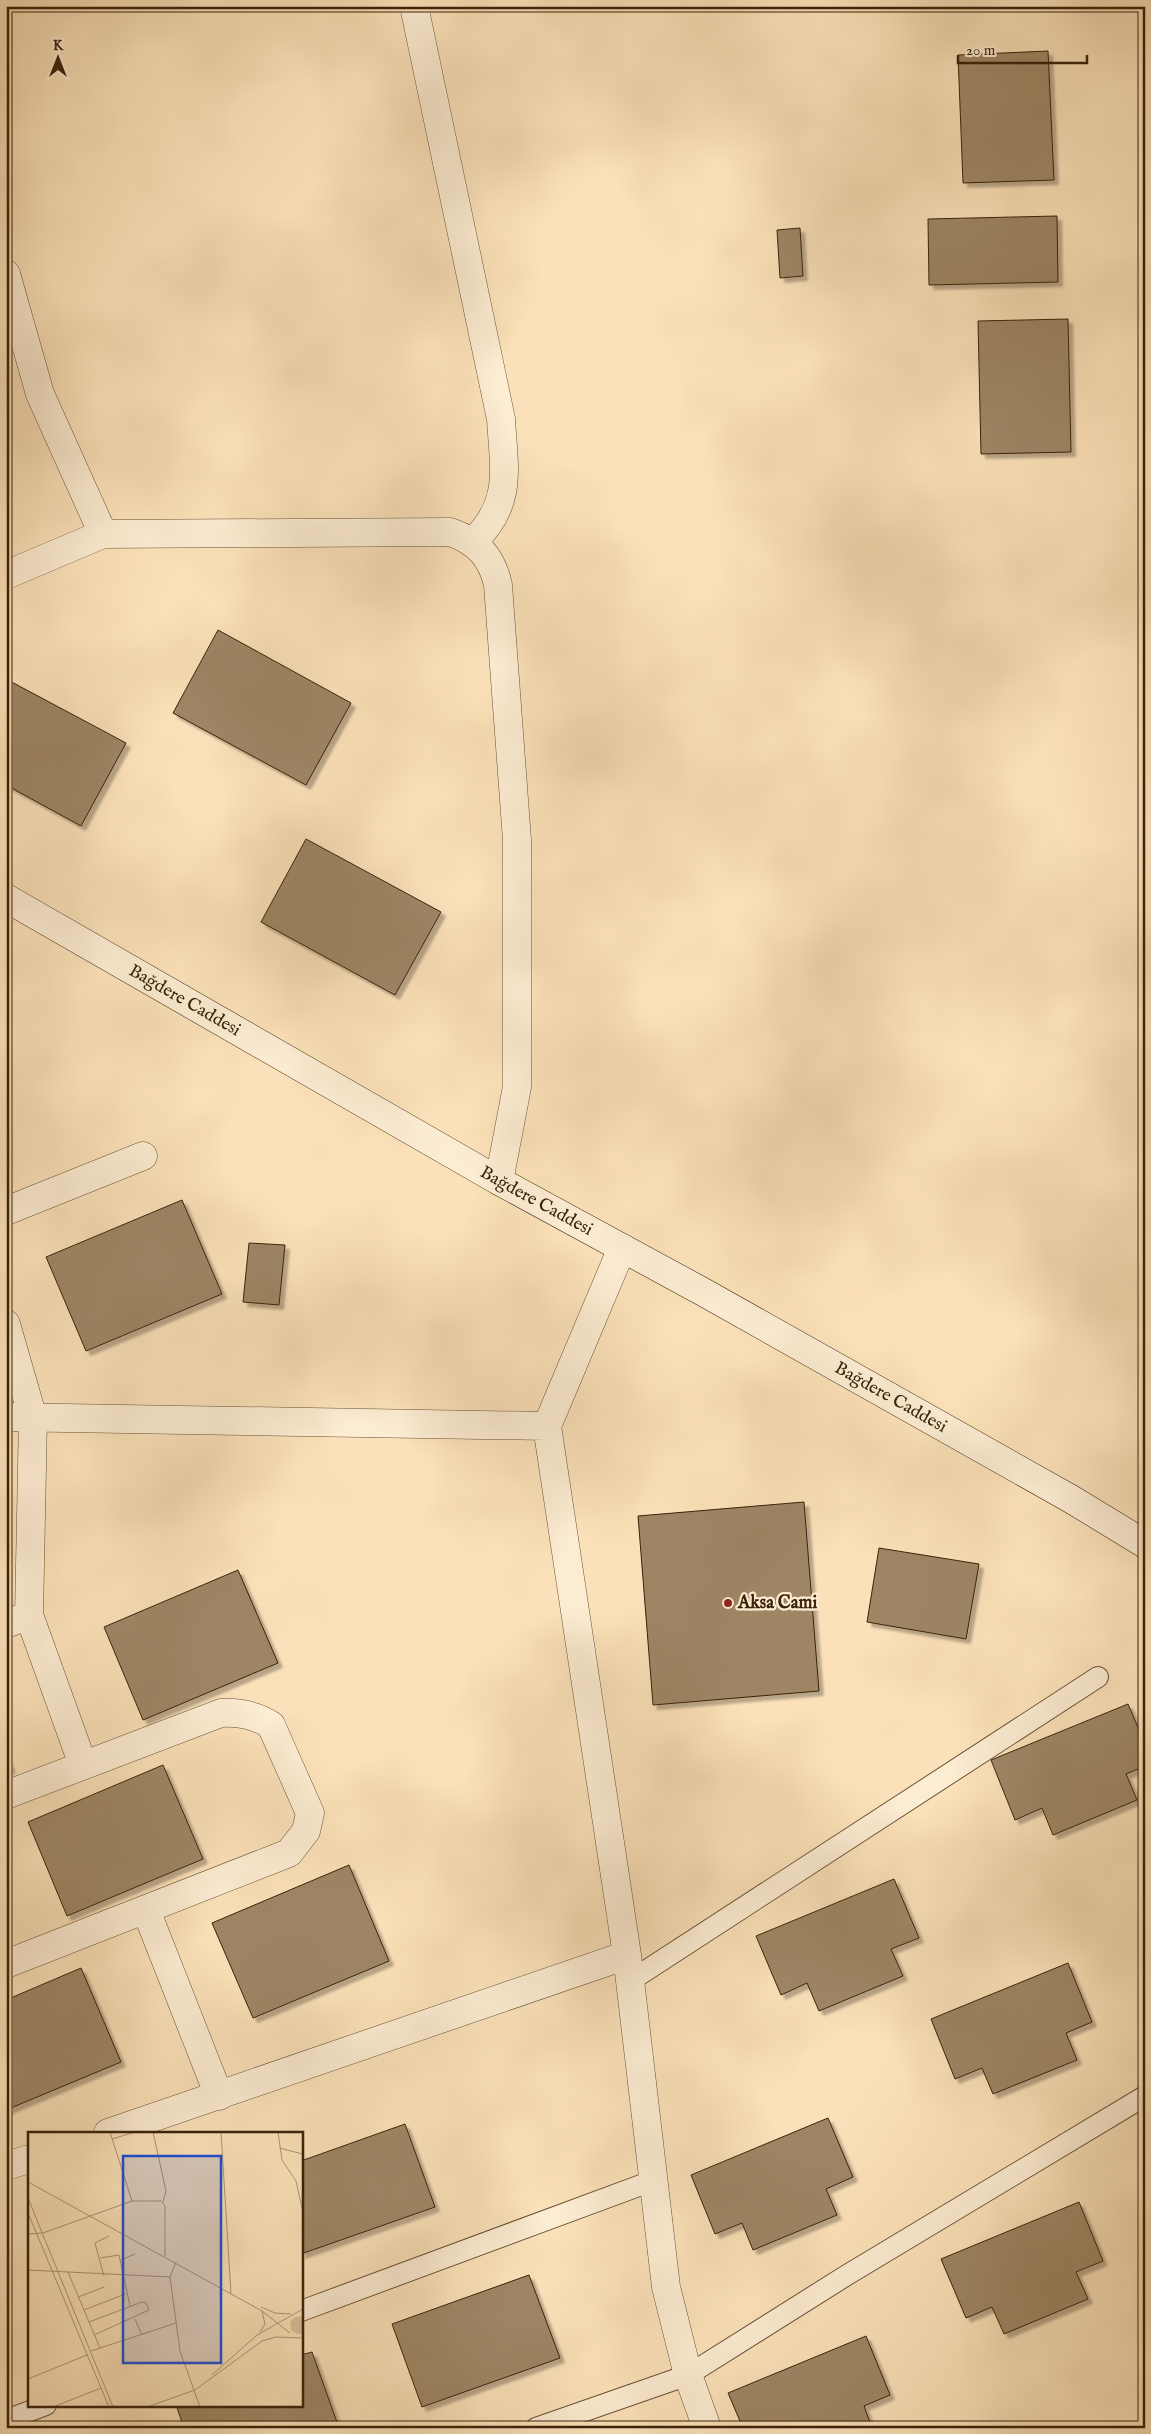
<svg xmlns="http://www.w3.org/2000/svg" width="1151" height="2434" viewBox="0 0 1151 2434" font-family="'IM FELL English',serif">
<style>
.building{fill:#9e8665;stroke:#3a230a;filter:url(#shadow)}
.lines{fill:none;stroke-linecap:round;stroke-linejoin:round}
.service-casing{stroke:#6a5236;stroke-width:22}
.minor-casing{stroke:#6a5236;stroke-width:29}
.secondary-casing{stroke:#3a230a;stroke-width:29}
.service{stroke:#fcecd2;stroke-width:20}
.minor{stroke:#fcecd2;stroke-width:28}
.secondary{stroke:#fcecd2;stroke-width:28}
.poi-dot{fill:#8f2418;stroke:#fcecd2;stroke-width:2}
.labels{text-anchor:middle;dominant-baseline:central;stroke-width:4.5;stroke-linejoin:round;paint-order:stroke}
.street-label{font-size:18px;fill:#3a230a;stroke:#fcecd2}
.poi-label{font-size:18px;font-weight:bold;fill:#3a230a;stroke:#fcecd2;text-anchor:start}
.inset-road{fill:none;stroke:#ae9573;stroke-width:1}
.view{fill:#1d4ed8;fill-opacity:0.15;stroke:#1d4ed8;stroke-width:2.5}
.inset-edge{fill:none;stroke:#3a230a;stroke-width:2.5}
</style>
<defs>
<filter id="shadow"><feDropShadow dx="4.5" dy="4.5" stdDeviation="1" flood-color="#0004"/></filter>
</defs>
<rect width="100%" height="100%" fill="#fbe1b9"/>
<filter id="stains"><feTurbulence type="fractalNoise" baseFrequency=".004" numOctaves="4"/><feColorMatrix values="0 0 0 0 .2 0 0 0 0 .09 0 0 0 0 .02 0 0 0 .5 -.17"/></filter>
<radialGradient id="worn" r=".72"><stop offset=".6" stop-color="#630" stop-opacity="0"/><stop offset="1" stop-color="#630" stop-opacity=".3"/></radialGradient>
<path class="building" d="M1048 51 1054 180 963 183 958 55Z
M1057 216 1058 282 929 285 928 219Z
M800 228 803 276 780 278 777 230Z
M1068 319 1071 452 981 454 978 321Z
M218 630 351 703 306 785 173 713Z
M6 679 126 743 81 826 6 785Z
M306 839 441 912 395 995 261 922Z
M182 1200 222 1294 86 1351 46 1257Z
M249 1243 285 1245 279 1305 243 1302Z
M804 1502 819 1691 653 1705 638 1516Z
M879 1548 979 1564 966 1639 867 1622Z
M238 1570 278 1663 143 1720 104 1627Z
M1128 1704 1145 1744V1766L1126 1774 1137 1800 1053 1835 1042 1808 1015 1820 991 1760Z
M6 1758 11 1768 6 1770Z
M163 1765 203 1859 67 1916 28 1822Z
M349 1865 389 1961 253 2018 212 1923Z
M894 1879 919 1938 891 1949 903 1976 819 2011 807 1983 781 1995 756 1936Z
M1068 1963 1092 2022 1066 2033 1077 2060 993 2094 982 2068 955 2079 931 2019Z
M81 1968 121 2062 6 2110V2000Z
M828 2118 853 2177 826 2189 837 2215 753 2250 742 2223 715 2234 691 2175Z
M405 2124 435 2207 301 2254V2161Z
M1079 2202 1103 2261 1076 2272 1088 2299 1004 2334 992 2307 966 2318 941 2259Z
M529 2275 560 2358 422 2407 392 2324Z
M866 2336 890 2395 864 2406 872 2428H743L728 2393Z
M312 2352 339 2428H184L176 2405H301V2355Z"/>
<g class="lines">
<defs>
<path id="service" d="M630 1981 1098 1677
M301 2311 652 2181
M6 2420 46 2405
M536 2428 688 2375 847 2275 1145 2096"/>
<path id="minor" d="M414 6 501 419C504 470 513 503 473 542
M6 274 40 394 103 534
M6 575 103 534 450 532C477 541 492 557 498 585L517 840V1087L499 1181
M6 1211 143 1156
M6 1324 33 1418 29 1615 83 1765
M6 1417 547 1426 622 1248
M547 1426 627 1955 666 2287 688 2375 707 2428
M6 1624 29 1615
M6 1795 221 1713C240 1712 255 1715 271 1725L310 1813 306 1831 289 1853 6 1964
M146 1910 219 2096
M108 2133 627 1955
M6 2166 29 2159"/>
<g id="secondary">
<path id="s1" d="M6 898 499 1181 705 1293 1071 1499 1145 1544"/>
</g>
</defs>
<use href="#service" class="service-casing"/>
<use href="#minor" class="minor-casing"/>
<use href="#secondary" class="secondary-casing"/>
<use href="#service" class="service"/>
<use href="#minor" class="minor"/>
<use href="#secondary" class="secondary"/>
</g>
<circle class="poi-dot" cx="728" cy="1603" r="5"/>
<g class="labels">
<g class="street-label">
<text stroke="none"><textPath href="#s1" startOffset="206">Bağdere Caddesi</textPath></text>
<text stroke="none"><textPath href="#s1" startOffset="611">Bağdere Caddesi</textPath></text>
<text stroke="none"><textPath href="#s1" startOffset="1016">Bağdere Caddesi</textPath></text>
</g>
<g class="poi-label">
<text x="738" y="1603">Aksa Cami</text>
</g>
</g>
<g transform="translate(28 2132)">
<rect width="275" height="275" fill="#fbe1b9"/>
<path d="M275 184V202H269L263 198 262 190 267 185Z" fill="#dac19b"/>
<path class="inset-road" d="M82 0 104 69M125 0 138 59 135 70M193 0 203 162M250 0 254 28 268 49 275 80M84 7 107 0M251 16 275 22M0 50 234 179 262 201M0 66 85 275M0 81 81 275M0 102 15 101 104 69H133L137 74V124M72 126 91 123 102 174M93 128 107 122M0 138 142 145 148 130M40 140 72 216M76 144 67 111 81 104M142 145 152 219 172 275M50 165 76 155M233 175 247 181 263 182M56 178 97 162M107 187 114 203M61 190 114 170 118 171 121 178 66 203M232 200 237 192 234 179M63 219 148 191M184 243 229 203 275 177M0 247 59 223M25 275 73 256M119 275 167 258 234 209 248 205 275 206"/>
<path class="view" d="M95 24H193V231H95Z"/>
<rect width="275" height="275" class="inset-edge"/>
</g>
<rect width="1151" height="2434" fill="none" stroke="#fbe1b9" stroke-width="25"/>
<rect x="8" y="8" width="1136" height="2419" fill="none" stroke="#3a230a" stroke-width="2.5"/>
<rect x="12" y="12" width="1126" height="2409" fill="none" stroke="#3a230a"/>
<g transform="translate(58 58)" stroke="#fcecd2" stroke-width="4" paint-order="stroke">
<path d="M0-4L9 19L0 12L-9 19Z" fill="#3a230a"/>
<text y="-8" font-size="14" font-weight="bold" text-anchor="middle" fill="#3a230a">K</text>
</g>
<path d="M958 55v8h129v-8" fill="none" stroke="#3a230a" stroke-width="2.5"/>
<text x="966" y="55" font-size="15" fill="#3a230a" stroke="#fcecd2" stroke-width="4" paint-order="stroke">20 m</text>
<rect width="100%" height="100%" filter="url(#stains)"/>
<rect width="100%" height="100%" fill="url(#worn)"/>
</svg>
